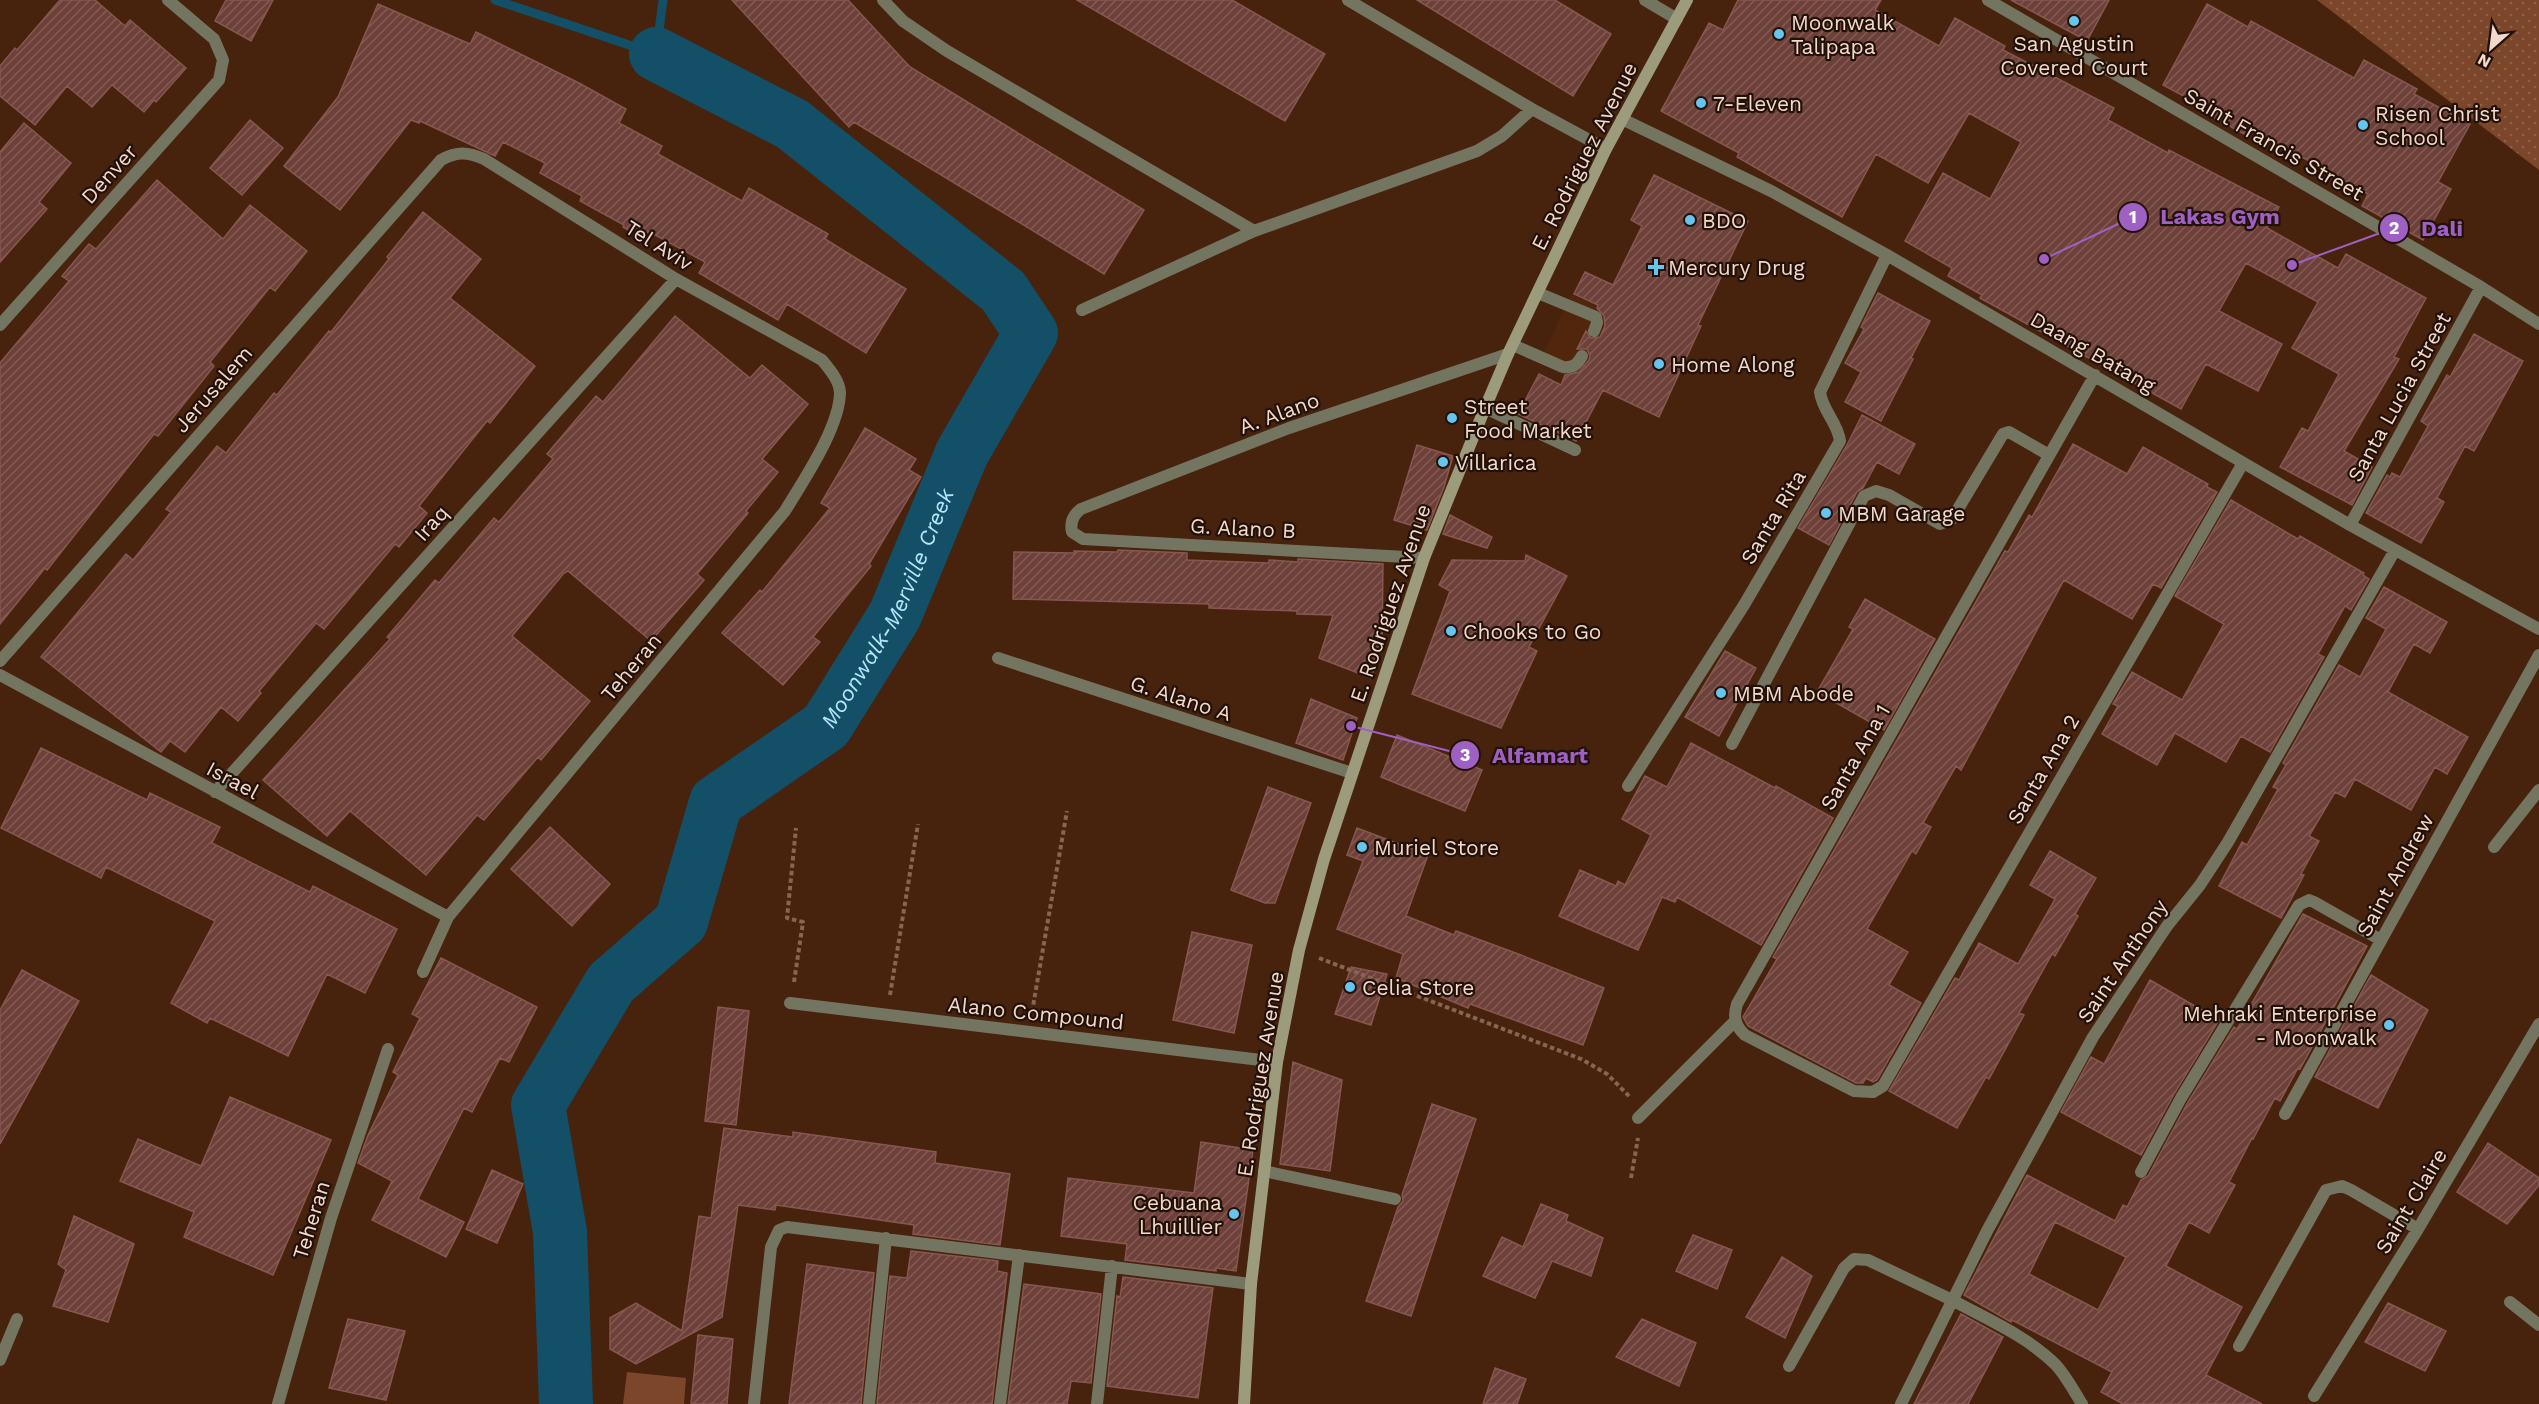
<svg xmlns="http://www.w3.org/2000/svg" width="2539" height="1404" viewBox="0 0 2539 1404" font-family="'Work Sans',sans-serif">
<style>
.built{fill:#52260c}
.grass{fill:url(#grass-dots)}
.garden{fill:#7b4629}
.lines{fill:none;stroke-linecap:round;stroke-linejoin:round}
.stream{stroke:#134f66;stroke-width:9}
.river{stroke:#134f66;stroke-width:54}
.building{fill:url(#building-hatch);stroke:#875750;stroke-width:1.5;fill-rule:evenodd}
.path{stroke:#866553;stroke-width:4;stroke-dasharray:4.5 3;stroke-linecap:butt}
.service{stroke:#747561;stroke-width:12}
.minor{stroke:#747561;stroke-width:12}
.secondary{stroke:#9c9c7d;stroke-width:12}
.poi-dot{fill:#65c5ee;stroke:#221108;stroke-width:2}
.labels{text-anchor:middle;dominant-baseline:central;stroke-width:4.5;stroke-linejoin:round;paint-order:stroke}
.poi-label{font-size:21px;fill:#f2d9cc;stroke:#221108;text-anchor:start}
.street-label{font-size:21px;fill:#f2d9cc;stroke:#221108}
.water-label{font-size:22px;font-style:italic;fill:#b6e6fd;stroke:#221108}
.leader{fill:none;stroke:#9f60c3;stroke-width:2}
.callout-dot{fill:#9f60c3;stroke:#221108;stroke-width:2}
.mark-label{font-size:18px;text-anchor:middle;font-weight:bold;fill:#fff}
.callout-label{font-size:22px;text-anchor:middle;font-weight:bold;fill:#9f60c3;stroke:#221108;stroke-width:4.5;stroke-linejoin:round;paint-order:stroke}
</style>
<defs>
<pattern id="grass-dots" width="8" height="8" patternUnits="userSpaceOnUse" patternTransform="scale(1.5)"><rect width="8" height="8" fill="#7b4629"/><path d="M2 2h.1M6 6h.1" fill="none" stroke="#8e6047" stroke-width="1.8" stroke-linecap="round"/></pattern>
<pattern id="building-hatch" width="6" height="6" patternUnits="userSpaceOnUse" patternTransform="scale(1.5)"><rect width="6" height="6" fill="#6e403a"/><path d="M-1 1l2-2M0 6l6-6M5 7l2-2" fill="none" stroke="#835b55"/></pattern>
</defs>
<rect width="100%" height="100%" fill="#47220d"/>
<path class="built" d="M1571 294 1645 330 1610 398 1539 363Z"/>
<path class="grass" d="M2317 0H2539V170Z"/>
<path class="garden" d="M627 1372 686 1378 684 1404H623Z"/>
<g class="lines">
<path class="stream" d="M495 0 656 54 663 0"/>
<path class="river" id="s1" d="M566 1404 560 1232 538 1105 611 983 681 922 716 802 826 726 895 615 962 453 1031 333 1003 291 792 124 656 54"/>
</g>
<path class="building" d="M60 0H95L125 26 130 20 186 68 156 102 154 100 144 112 112 85 92 107 67 86 35 125 0 96V66L15 48 17 50Z
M226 0H273L251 41 215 21Z
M732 0H848L910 67 1144 210 1104 274 854 122 849 127Z
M1077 0H1232L1325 54 1285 121Z
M1417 0H1555L1611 34 1573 96Z
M1738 0H1881L1875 10 1939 46 1955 18 2005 46 2003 50 2114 108 2108 120 2168 153 2169 150 2279 207 2267 228 2338 268 2346 254 2426 298 2394 357 2399 359 2344 451 2372 467 2352 505 2280 467 2302 428 2308 431 2339 374 2292 348 2318 302 2246 263 2219 311 2282 344 2258 391 2206 364 2181 409 1980 298 1982 295 1948 276 1952 268 1905 241 1943 173 1990 199 2021 142 1969 113 1928 183 1876 154 1842 217 1737 157 1739 153 1661 111 1709 23 1723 30Z
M2011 0H2109L2087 41Z
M378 4 470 44 476 32 579 83 626 109 619 123 662 146 658 154 742 201 749 188 828 234 825 239 906 289 866 353 787 304 778 320 699 273 705 262 648 231 643 239 623 227 624 225 580 201 582 196 540 173 545 163 503 142 495 156 420 121 419 123 411 120 340 210 284 166 338 97Z
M2207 4 2248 27 2251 21 2354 78 2364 60 2417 89 2414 94 2470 124 2438 182 2451 189 2423 240 2362 206 2368 194 2248 127 2244 134 2202 111 2204 107 2163 85Z
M250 120 283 148 242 195 210 168Z
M24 123 71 163 39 202 47 209 0 262V152Z
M1654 175 1748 221 1698 325 1701 326 1659 417 1603 390 1576 441 1518 414 1539 374 1561 385 1565 375 1579 372 1589 360 1590 356 1587 349H1577L1586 331 1591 338 1600 337 1605 326 1604 316 1597 308 1598 305 1574 294 1585 272 1613 285 1642 226 1631 220Z
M157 180 223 239 250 205 307 251 275 291 270 287 210 362 214 366 158 436 154 434 47 570 45 568 0 624V363L69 281 62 276 89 244 96 249Z
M423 212 481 259 450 298 535 366 490 423 487 421 419 506 427 513 399 547 395 544 324 629 316 623 259 691 261 693 238 721 221 707 185 752 170 741 161 752 41 657 126 554 133 560 171 512 166 509 217 446 226 453 274 393 277 395 329 331 331 332 389 259 387 257Z
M1878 293 1930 321 1911 358 1913 359 1881 421 1845 402 1861 372 1845 363 1864 329 1861 327Z
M675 316 750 378 762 365 808 404 762 459 778 472 746 511 748 513 697 574 704 580 651 641 568 571 564 573 512 636 590 701 541 760 538 757 484 820 477 815 426 875 350 811 327 836 263 780 390 639 387 637 435 580 439 583 494 518 499 522 553 459 547 454 596 396 603 402Z
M2474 334 2523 361 2474 451 2465 446 2437 498 2444 502 2421 543 2366 513 2387 475 2390 477 2392 473 2400 477 2428 426 2421 421 2447 375 2450 377Z
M1862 415 1915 444 1899 474 1877 462 1863 488 1857 492 1829 545 1798 528 1847 445Z
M865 428 916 459 909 470 921 477 869 564 871 566 813 637 820 642 783 685 722 633 760 590 762 592 830 508 821 503Z
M2073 444 2127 474 2143 447 2208 484 2207 487 2217 492 2161 588 2153 584 2132 619 2064 580 1961 770 1956 766 1923 823 1931 827 1916 854 1912 851 1867 929 1908 952 1889 985 1921 1003 1877 1080 1873 1082 1866 1078 1863 1083H1856L1748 1026 1743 1017 1777 959 1773 957 2005 551 2008 552 2029 515 2032 517Z
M1417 445 1453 456 1444 487 1427 530 1394 520Z
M2231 500 2298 539 2300 536 2364 573 2363 575 2369 579 2351 610 2345 606 2318 654 2324 657 2270 752 2241 736 2226 762 2175 733 2157 765 2102 734 2118 706 2113 704 2132 672 2182 700 2224 624 2175 596Z
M1450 515 1492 537 1487 548 1443 534Z
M1118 550 1187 553V560L1269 563V560L1298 562V559L1383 564 1382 646 1371 678 1319 658 1333 615 1297 614V611L1209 608V604L1013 599 1014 552 1074 553V551L1117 552Z
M1526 555 1567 576 1529 647 1537 651 1501 728 1412 694 1450 591 1439 585 1452 560 1525 561Z
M2384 587 2447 622 2430 653 2414 644 2388 692 2468 737 2447 774 2435 767 2411 810 2355 779 2345 797 2335 792 2309 836 2319 841 2301 874 2304 875 2281 918 2219 886 2242 842 2247 845 2278 789 2273 787 2286 765 2283 763 2339 665 2360 677 2386 629 2366 618Z
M1865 599 1935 639 1884 730 1817 692 1853 629 1849 627Z
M1725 651 1756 668 1719 736 1685 717Z
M1311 699 1357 718 1343 760 1296 743Z
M1397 735 1482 770 1465 811 1381 777Z
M1691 743 1775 788 1776 786 1833 818 1761 945 1677 897 1675 902 1662 897 1638 950 1559 916 1580 870 1616 886 1618 881 1625 885 1651 835 1622 819 1645 776 1667 787Z
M41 748 147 800 150 793 220 827 212 843 310 892 313 886 397 929 365 993 327 974 288 1056 210 1018 207 1023 171 1003 215 921 106 867 101 878 1 828Z
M1268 787 1311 803 1275 903H1265L1231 890Z
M550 827 610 884 572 926 511 869Z
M1357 828 1428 855 1406 916 1454 935 1456 931 1521 955 1604 988 1583 1045 1470 1004 1468 1008 1396 978 1403 954 1337 929 1363 861 1347 855Z
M2050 851 2096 878 2075 914 2078 916 2055 956 2052 954 2019 1013 2024 1015 1989 1079 1986 1077 1957 1128 1889 1091 1955 978 1959 980 1979 943 2018 964 2055 899 2030 885Z
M2303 914 2367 946 2300 1069 2298 1068 2280 1101 2275 1098 2253 1139 2252 1138 2229 1182 2235 1185 2209 1233 2189 1222 2166 1266 2242 1307 2206 1375 2262 1404H2123L2101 1392 2112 1372 2012 1320 2011 1322 1964 1295 2027 1175 2115 1221 2123 1205 2127 1207 2141 1180 2148 1176 2188 1102 2234 1027 2237 1029ZM2055 1222 2126 1257 2098 1310 2029 1274Z
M1192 932 1252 945 1234 1033 1173 1020Z
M441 958 537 1007 509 1062 500 1058 472 1112 464 1108 418 1199 464 1222 446 1257 372 1220 392 1181 358 1163 368 1135 398 1075 393 1072 420 1018 412 1014Z
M1351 967 1387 974 1371 1025 1335 1014Z
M22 970 79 1001 0 1144V1010Z
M2371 975 2428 1010 2378 1108 2315 1077Z
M2150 980 2219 1020 2174 1094 2141 1155 2061 1112 2091 1057 2104 1064Z
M718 1007 749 1011 736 1125 705 1121Z
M1293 1062 1342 1080 1330 1171 1280 1164Z
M230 1097 331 1140 273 1275 184 1237 194 1212 120 1181 138 1139 201 1166Z
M1432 1104 1476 1119 1411 1316 1366 1301 1398 1207 1403 1201 1402 1195Z
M724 1128 793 1137V1132L936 1152 935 1163 1010 1174 1000 1245 913 1234 914 1225 776 1205 775 1210 738 1205 722 1317 636 1364 610 1349V1318L636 1303 682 1331 699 1216 711 1218Z
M1201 1142 1253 1150 1236 1271 1216 1268V1271L1125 1260 1127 1244 1061 1236 1068 1178 1194 1193Z
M2488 1143 2539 1178V1185L2507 1224 2457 1192Z
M492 1170 523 1184 497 1243 466 1229Z
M1541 1204 1568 1215 1566 1221 1603 1238 1591 1276 1552 1261 1535 1298 1483 1276 1502 1237 1523 1247Z
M74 1216 134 1244 108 1322 53 1306 66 1270 58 1264Z
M1693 1235 1732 1250 1717 1289 1676 1271Z
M911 1251 998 1261 997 1271 1007 1273 992 1404H877L890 1276 907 1278Z
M1782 1257 1812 1276 1785 1338 1746 1317Z
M807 1264 874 1273 861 1404H789Z
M1123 1277 1213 1288 1198 1398 1107 1386 1117 1296 1120 1297Z
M1024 1284 1101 1294 1091 1383 1071 1381 1067 1404H1008Z
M2388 1303 2446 1331 2425 1371 2365 1342Z
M1961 1314 2003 1337 1968 1404H1914Z
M348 1319 405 1331 386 1400 329 1388Z
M1642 1319 1696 1343 1679 1386 1616 1357Z
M698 1335 733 1339 727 1404H691Z
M1495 1368 1526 1379 1517 1404H1483Z"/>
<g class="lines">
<path class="path" d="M1319 958 1581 1059 1607 1074 1630 1097
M794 982 803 922 787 918 796 828
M890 995 918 824
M1032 1012 1067 811
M1631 1178 1638 1138"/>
<path class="service" d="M1645 0 1677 19
M1538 293 1596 317 1597 323 1594 331
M1513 345 1563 367C1573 368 1577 365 1582 356
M1485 408 1575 450
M1732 744 1864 496 1876 491 1889 495 1940 524 1952 519 2003 434 2009 432 2049 455
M2494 847 2539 790
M790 1003 1277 1062
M1264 1171 1395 1199
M1789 1366 1844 1268 1854 1259 1868 1260 1952 1300"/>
<path class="minor" d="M883 0 903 21 947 51 1254 231
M1348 0 1532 109 1606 149
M1988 0 2481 287 2539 324
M1622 119 1771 191 1887 255 2350 525 2539 629
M1082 310 1254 231 1477 151 1502 136 1532 109
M0 325 219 80 223 60 214 39 168 0
M2095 375 1737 1004C1733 1017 1735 1026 1745 1035L1854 1091 1873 1092 1883 1086 2243 463
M2350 525 2481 287
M1424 558 1083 539 1072 532C1070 523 1073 515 1081 509L1289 428 1508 354
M998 658 1352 773
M0 661 441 160C457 151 468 152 484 159L676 279 822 360C830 370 839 380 840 392 840 427 803 481 785 511L448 917 423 972
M0 675 448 917
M1628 786 1744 605 1840 441C1838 423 1822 410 1820 392L1887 255
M215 792 676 279
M2285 1114 2539 655
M1638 1118 1735 1021
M2141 1172 2181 1098 2299 905 2309 900 2314 902 2381 940
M1952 1300C1987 1319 2027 1336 2056 1365 2066 1376 2074 1391 2082 1404
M2510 1302 2539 1325
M2239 1346 2326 1190 2342 1186 2351 1190 2418 1229
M0 1360 17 1319
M2314 1396 2418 1229 2539 1024
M278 1404 331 1218 388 1049
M754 1404 771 1247 779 1230 787 1227 1251 1284
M869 1404 886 1238
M1000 1404 1019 1255
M1097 1404 1112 1266
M1901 1404 1987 1231 2093 1037 2167 926 2200 885 2228 842 2395 550"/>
<path class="secondary" d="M1244 1404 1251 1284 1277 1062 1299 950 1324 859 1424 558 1485 408 1508 354 1606 149 1687 0"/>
</g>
<g class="poi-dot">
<circle cx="2074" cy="21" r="6"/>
<circle cx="1779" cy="34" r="6"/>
<circle cx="1701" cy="103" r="6"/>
<circle cx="2363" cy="125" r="6"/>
<circle cx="1690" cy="220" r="6"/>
<path d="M1653 258h6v6h6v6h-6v6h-6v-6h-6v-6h6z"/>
<circle cx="1659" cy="364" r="6"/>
<circle cx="1452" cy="418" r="6"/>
<circle cx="1443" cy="462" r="6"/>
<circle cx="1826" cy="513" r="6"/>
<circle cx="1451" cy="631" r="6"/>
<circle cx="1721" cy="693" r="6"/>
<circle cx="1362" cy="847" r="6"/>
<circle cx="1350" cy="987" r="6"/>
<circle cx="2389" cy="1025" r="6"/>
<circle cx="1234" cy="1214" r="6"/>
</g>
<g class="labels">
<g class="poi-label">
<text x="1791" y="22">Moonwalk<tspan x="1791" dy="24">Talipapa</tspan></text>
<text x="2074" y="43" text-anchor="middle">San Agustin<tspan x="2074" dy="24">Covered Court</tspan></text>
<text x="1713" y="103">7-Eleven</text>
<text x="2375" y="113">Risen Christ<tspan x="2375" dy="24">School</tspan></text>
<text x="1702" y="220">BDO</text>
<text x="1668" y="267">Mercury Drug</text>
<text x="1671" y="364">Home Along</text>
<text x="1464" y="406">Street<tspan x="1464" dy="24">Food Market</tspan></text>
<text x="1455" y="462">Villarica</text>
<text x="1838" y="513">MBM Garage</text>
<text x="1463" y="631">Chooks to Go</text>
<text x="1733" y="693">MBM Abode</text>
<text x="1374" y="847">Muriel Store</text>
<text x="1362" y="987">Celia Store</text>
<text x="2377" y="1013" text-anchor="end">Mehraki Enterprise<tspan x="2377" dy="24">- Moonwalk</tspan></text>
<text x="1222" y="1202" text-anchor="end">Cebuana<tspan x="1222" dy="24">Lhuillier</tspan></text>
</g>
<g class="street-label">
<text transform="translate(2274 144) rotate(30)">Saint Francis Street</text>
<text transform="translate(1584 156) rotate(-63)">E. Rodriguez Avenue</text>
<text transform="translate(109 174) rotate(-48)">Denver</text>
<text transform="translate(659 245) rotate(32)">Tel Aviv</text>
<text transform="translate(2093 352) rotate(30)">Daang Batang</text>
<text transform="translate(213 389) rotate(-49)">Jerusalem</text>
<text transform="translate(2399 397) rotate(-61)">Santa Lucia Street</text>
<text transform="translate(1279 413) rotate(-20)">A. Alano</text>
<text transform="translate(1773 517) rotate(-59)">Santa Rita</text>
<text transform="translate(431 523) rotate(-48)">Iraq</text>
<text transform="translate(1243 528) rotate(3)">G. Alano B</text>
<text transform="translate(1390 603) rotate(-71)">E. Rodriguez Avenue</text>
<text transform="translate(631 667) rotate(-50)">Teheran</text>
<text transform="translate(1181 698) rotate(18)">G. Alano A</text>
<text transform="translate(1855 757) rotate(-60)">Santa Ana 1</text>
<text transform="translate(2043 769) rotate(-60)">Santa Ana 2</text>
<text transform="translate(233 780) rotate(28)">Israel</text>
<text transform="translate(2395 875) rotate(-61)">Saint Andrew</text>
<text transform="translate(2122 961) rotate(-56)">Saint Anthony</text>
<text transform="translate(1036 1013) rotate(6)">Alano Compound</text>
<text transform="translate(1260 1074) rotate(-81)">E. Rodriguez Avenue</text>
<text transform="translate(2411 1201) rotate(-59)">Saint Claire</text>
<text transform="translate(311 1220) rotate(-73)">Teheran</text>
</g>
<g class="water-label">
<text stroke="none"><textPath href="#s1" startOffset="928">Moonwalk-Merville Creek</textPath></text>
</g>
</g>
<path class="leader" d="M2044 259L2133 217M2292 265L2394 228M1351 726L1465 755"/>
<g class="callout-dot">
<circle cx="2044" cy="259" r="6"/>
<circle cx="2292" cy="265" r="6"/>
<circle cx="1351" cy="726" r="6"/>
<circle cx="2133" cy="217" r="15"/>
<circle cx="2394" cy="228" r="15"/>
<circle cx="1465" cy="755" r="15"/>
</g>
<g class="mark-label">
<text x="2133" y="223">1</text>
<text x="2394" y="234">2</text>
<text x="1465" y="761">3</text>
</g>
<g class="callout-label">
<text x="2220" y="224">Lakas Gym</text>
<text x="2442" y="236">Dali</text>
<text x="1540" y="763">Alfamart</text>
</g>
<g transform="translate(2491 48) rotate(208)" stroke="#221108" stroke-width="4.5" paint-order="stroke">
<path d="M0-4.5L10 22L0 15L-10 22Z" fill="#f2d9cc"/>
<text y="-9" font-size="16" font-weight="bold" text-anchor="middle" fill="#f2d9cc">N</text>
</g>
</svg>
